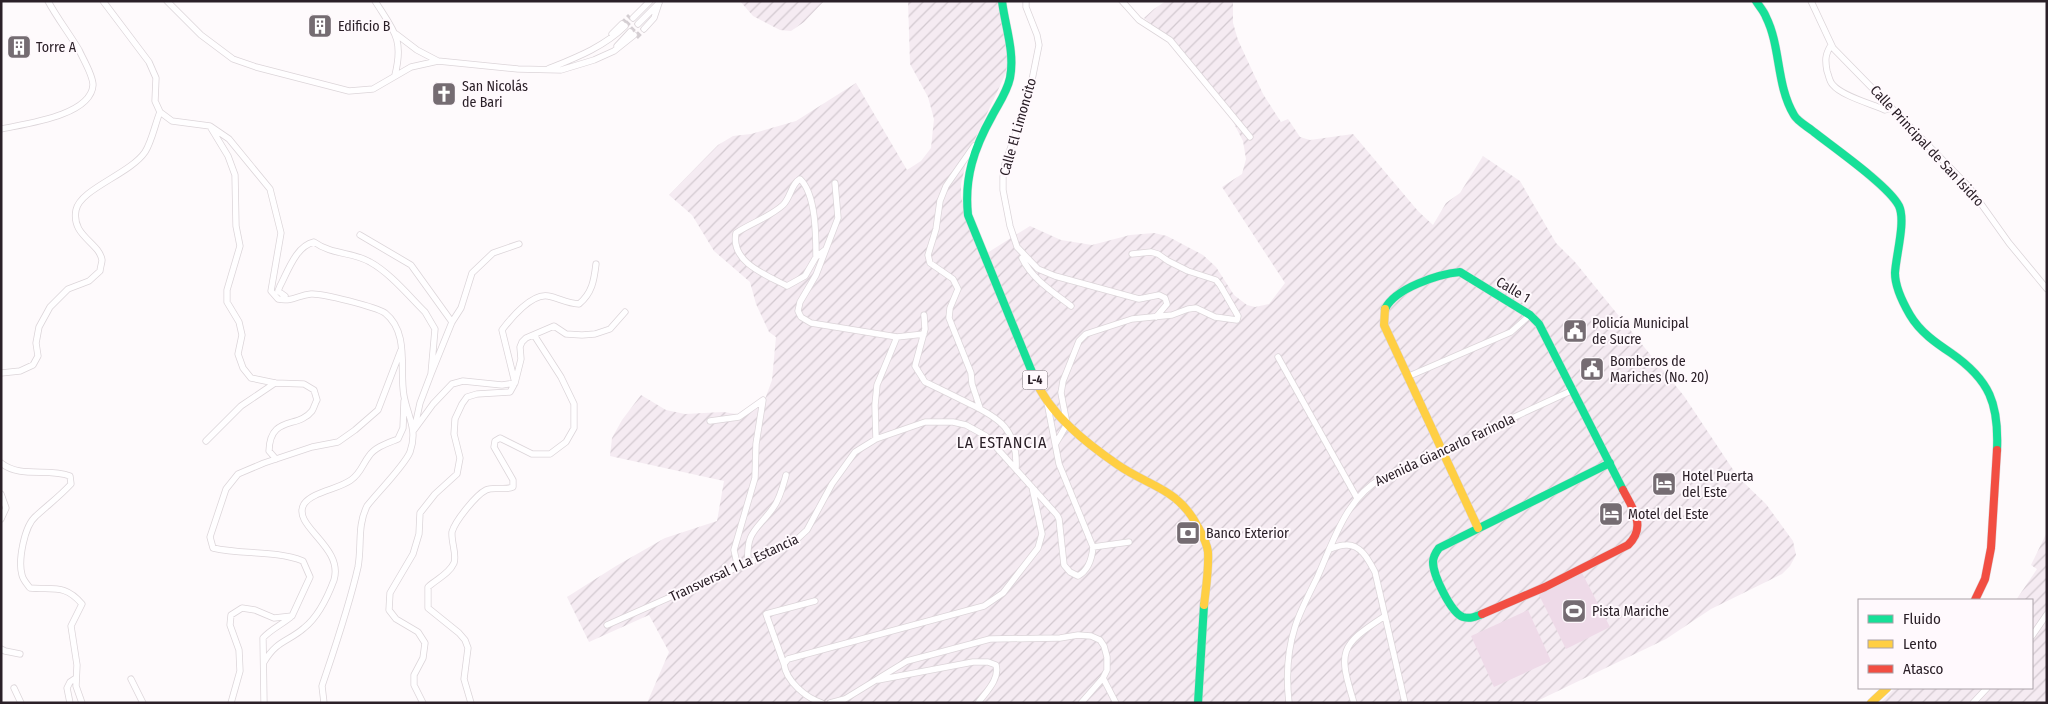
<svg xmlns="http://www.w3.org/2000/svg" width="2048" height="704" viewBox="0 0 2048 704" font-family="'Fira Sans Condensed',sans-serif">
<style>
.industrial{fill:url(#industrial-furrows)}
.garden{fill:#eedae8}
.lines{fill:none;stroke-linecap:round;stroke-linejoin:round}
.street-tunnel{stroke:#d4ced2;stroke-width:5.5;stroke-dasharray:5.5 3;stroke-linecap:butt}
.street-casing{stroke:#dcd5d9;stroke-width:7}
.fast-casing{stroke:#dcd5d9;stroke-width:9}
.slow-casing{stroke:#dcd5d9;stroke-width:9}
.jam-casing{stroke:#dcd5d9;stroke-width:9}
.street{stroke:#fffeff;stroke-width:5.5}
.fast{stroke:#16e098;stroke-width:8}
.slow{stroke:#ffcf43;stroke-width:8}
.jam{stroke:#f24e42;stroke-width:8}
.labels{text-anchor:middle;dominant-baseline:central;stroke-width:4;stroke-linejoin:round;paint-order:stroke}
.shield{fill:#fff9fd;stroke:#6b6168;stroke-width:1}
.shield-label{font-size:12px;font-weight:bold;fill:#2b2028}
.poi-label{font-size:14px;fill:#2b2028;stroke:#fff9fd;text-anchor:start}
.street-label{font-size:14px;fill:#2b2028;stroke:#fff9fd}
.quarter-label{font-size:16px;letter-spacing:1px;fill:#2b2028;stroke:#fff9fd}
</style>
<defs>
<pattern id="industrial-furrows" width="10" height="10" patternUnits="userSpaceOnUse" patternTransform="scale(1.25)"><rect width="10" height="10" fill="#f5ebf2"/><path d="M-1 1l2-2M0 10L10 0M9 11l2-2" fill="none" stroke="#d2c9d0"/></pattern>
</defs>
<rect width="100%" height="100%" fill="#fefafc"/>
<path class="industrial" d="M740 1H824L804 22 791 31 780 30 753 16Z
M908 1H1000L1009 50 1006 73 968 154 961 184V196L966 218 984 255 1030 226 1061 240 1092 245 1130 235 1154 233 1167 236 1203 255 1216 267 1234 295 1247 305 1255 307 1269 304 1285 283 1222 187 1242 174 1246 159 1243 141 1229 114 1168 38 1144 18 1154 9 1166 1H1233V23L1238 40 1263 94 1281 122 1288 119 1300 137 1310 140 1353 134 1418 211 1433 225 1446 203 1460 193 1483 156 1520 181 1556 243 1575 262 1684 396 1738 477 1766 504 1793 541 1796 555 1790 566 1782 574 1711 609 1666 639 1533 703H647L669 652 649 615 589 642 567 597 616 566 665 538 717 521 724 481 610 456 612 438 622 420 641 395 666 410 685 414 723 412 743 415 764 402 772 380 776 337 769 332 756 304 750 282 714 251 692 215 669 195 718 145 733 136 751 134 796 121 856 83 907 170 921 161 931 148 934 119 928 97 910 64Z
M2047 532V703H1880L1895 688H2032V600H2016L2037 569 2031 565Z"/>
<path class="garden" d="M1582 573 1610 627 1566 649 1539 595Z
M1528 610 1551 661 1494 687 1471 636Z"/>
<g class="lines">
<path class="street-tunnel" d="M622 24 630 16
M625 26 633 18
M630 32 638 24
M636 37 644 29"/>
<defs>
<path id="street" d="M103 1 149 62 156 78 155 101 160 112 172 121 210 126 229 139 270 189 281 233 271 291 278 299C293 302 298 295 311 294 322 293 376 307 385 313 410 333 399 370 404 396 408 417 418 430 410 452 405 465 377 493 367 506 357 526 362 545 358 567 349 607 335 647 322 686L324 703
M167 1 201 35 233 59 256 67 349 91 373 89 411 67 438 61 518 69 561 70 594 60 614 51 634 35
M375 1C394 31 404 39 395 75
M1026 1V7L1037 35 1039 45 1029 95 1005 164 1003 177V190L1010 226 1017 247 1038 269 1055 276 1139 299 1159 295 1165 298 1167 304 1156 317
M1122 1 1139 20 1170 40 1250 137
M1811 1 1833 48 1969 187 2009 243 2047 289
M633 18 650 1
M638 24 659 3
M644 29 654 18 659 3
M396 34 417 50 438 61
M612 34 622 24
M1831 45C1825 55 1825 60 1827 71 1829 76 1829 81 1833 85 1842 96 1872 104 1885 110L1892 108
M617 46 630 32
M548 69C575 58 604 47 625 26
M211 128 228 156 235 175 236 226 240 246 227 290V302L239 322 242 335 238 354 243 368 251 378 275 383 304 384 314 390 317 400C315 403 314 408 312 411 298 429 270 415 269 451L276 459
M1 129C24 124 91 116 93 85 93 75 83 59 79 50 69 33 57 18 48 1
M974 146 946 186 940 201 936 229 928 255 930 263 953 279 958 289 950 308 949 318 971 373 972 384 980 408
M835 183 838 218 816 275 800 302 798 311 801 317 811 323 897 337 924 334
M360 235 411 265 452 322
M816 257C816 236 816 194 800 179 791 184 791 197 783 205 770 217 751 223 736 233 730 262 766 275 787 286L805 276 816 257 825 250
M1022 258C1032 279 1053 292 1071 306
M285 296 278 291 280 286C288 271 296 246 314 242 332 255 353 252 370 262 390 273 408 295 425 312L435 329 431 374
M924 315 925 329 915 366 925 382C940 389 954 396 968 403 1000 418 1018 430 1016 469
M1278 357 1357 498
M1 373 20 371 33 365 38 356 36 343 39 327 50 307 68 289 89 281 100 271C100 268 102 263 102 260 99 242 71 236 76 210 80 189 130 174 145 152 152 141 155 124 160 112
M1407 377 1511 332 1530 315
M710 421 739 417 763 400 756 444 755 478 734 550 738 568
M415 426 420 403 431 374 452 322 461 308 472 273 493 253 519 244
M414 430 433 404 452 384 463 381 502 385 515 383 521 359 520 347 522 342 526 338 554 326 566 334 582 335 595 334 610 329 625 312
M876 439 875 405 877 385 897 337
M206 441 241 406 275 383
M1056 443 1067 424 1061 393 1063 381 1079 341 1086 334 1132 319 1172 315 1188 309 1196 308 1215 317 1237 320 1238 316 1220 285 1216 280 1188 271 1168 261 1158 254 1151 252 1132 254
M1 463C21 479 48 467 70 476L71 484C60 496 48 505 36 516 24 526 18 561 22 575 23 580 27 584 30 588 54 590 65 584 82 604L71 626 77 665 76 686 82 703
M1 494 6 508 1 519
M1093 547 1129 542
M1330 549C1335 547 1341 545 1346 545 1361 544 1369 561 1375 572L1405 703
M748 563C746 531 756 531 773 508 780 499 783 486 786 475
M607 625 793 543 807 530 832 484 855 452 876 439 925 422H953L966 425 986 436 1057 515 1059 519 1064 565 1070 572 1078 576C1089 570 1092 558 1093 547L1059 464 1047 402
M2032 636 2047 614
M1 649 5 651 20 654
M264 662C277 640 288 642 304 628 318 617 328 596 334 580 344 546 291 526 304 504 312 492 339 489 351 480 361 473 362 465 369 456 375 447 388 443 398 439L403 428 404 401
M784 664 766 614 815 601
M1103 678 1116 703
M131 679 143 703
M878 680 973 662H988L996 665C1000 679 986 692 978 703
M14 688 21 703
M70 703 67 688 70 682 76 678
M231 703 240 671 239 650 230 625 231 615 242 608 255 610 274 618 292 616 310 577 303 561C274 550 243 555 213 548L210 537 226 489 238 474 264 463 312 447 338 442 355 430 378 410 401 350
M264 703 263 638C271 629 283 624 292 616
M423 703 414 685V675L423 658 425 643 418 632 396 619 389 610 390 593 413 554 419 534 420 513 435 494 457 474 460 458 454 434 455 419 462 404 467 397 477 394 510 392 515 383 502 330C511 318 532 293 548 296 559 298 566 303 579 304 592 293 594 281 596 264
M471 703 464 679 468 648 465 640 459 633 428 608V587C437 579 449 574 454 563 457 554 451 542 452 532 455 521 476 495 486 490 494 486 504 491 513 487V480L494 447 495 441 500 438 532 454H550L566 442 574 428V404L561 377 534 335
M822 703C806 698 786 681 784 664L788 659 984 606 1003 593 1038 548 1042 534 1032 487
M830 703 845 699 907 661 930 655 990 639 1060 638 1078 635 1091 636 1100 640 1104 646 1107 657V670L1103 678 1081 703
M1289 703C1286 677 1287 652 1295 627 1300 611 1309 594 1317 578 1333 542 1346 498 1382 478L1573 390
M1354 703C1338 651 1339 646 1385 616
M1973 703 1987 688"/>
<path id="fast" d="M1002 1C1005 26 1015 52 1010 78 1007 92 999 103 992 116 974 148 964 178 968 215L1034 377
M1756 1C1759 6 1764 11 1766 17 1781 47 1776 85 1794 115 1797 121 1808 127 1814 132 1833 147 1889 186 1899 206 1906 221 1896 255 1895 273 1895 287 1903 303 1910 315 1920 332 1936 343 1951 353 1990 380 1999 404 1997 450
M1385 309C1395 288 1439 274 1460 272L1530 315 1539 324 1623 490
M1482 614C1475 617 1470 619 1463 617 1451 613 1433 575 1433 562 1433 557 1436 552 1439 548L1610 463
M1198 703 1204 605"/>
<path id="slow" d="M1385 309 1384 325 1478 528
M1034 377C1049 414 1086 443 1118 465 1150 487 1178 488 1198 527 1202 534 1207 543 1208 552 1209 569 1206 588 1204 605
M1871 703 1887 688"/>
<path id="jam" d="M1975 600 1985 579 1991 548 1997 450
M1482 614 1545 587 1628 545C1647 527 1633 509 1623 490"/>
</defs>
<use href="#street" class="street-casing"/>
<use href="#fast" class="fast-casing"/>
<use href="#slow" class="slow-casing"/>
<use href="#jam" class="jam-casing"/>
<use href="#street" class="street"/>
<use href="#fast" class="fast"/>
<use href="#slow" class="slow"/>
<use href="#jam" class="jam"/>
</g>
<defs>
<symbol id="building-square" viewBox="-11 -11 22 22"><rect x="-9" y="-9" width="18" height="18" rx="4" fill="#756c72" stroke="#fff9fd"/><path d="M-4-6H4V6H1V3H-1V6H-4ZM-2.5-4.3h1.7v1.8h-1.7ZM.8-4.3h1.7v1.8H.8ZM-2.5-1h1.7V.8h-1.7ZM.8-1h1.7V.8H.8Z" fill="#fff"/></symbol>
<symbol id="church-square" viewBox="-11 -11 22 22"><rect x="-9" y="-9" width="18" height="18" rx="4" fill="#756c72" stroke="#fff9fd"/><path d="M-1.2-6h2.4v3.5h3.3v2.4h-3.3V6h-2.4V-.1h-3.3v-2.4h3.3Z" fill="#fff"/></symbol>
<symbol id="civic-square" viewBox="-11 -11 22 22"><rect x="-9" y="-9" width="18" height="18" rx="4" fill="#756c72" stroke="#fff9fd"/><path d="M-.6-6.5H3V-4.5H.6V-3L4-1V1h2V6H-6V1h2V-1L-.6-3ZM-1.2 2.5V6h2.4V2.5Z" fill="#fff"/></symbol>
<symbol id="hotel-square" viewBox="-11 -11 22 22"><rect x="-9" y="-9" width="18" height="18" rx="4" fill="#756c72" stroke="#fff9fd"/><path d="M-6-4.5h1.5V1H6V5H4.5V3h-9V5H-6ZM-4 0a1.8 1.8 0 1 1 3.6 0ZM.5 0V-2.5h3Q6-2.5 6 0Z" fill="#fff"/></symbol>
<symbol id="bank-square" viewBox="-11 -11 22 22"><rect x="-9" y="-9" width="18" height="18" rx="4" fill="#756c72" stroke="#fff9fd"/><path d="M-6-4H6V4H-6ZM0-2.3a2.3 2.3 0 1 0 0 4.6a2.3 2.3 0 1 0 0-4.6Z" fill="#fff"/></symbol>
<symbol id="stadium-square" viewBox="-11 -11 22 22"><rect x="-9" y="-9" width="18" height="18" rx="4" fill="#756c72" stroke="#fff9fd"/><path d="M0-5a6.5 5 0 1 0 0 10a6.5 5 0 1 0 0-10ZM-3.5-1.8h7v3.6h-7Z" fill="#fff"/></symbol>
</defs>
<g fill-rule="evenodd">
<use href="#building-square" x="306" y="12" width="28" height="28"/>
<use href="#building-square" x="5" y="33" width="28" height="28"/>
<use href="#church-square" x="430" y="80" width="28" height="28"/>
<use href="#civic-square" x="1561" y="317" width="28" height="28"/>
<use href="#civic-square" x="1578" y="355" width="28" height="28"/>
<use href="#hotel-square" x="1650" y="470" width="28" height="28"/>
<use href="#hotel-square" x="1597" y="500" width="28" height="28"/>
<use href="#bank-square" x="1174" y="519" width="28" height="28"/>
<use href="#stadium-square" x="1560" y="597" width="28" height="28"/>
</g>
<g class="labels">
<rect class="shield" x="1022.5" y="370.5" width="25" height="19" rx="4"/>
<g class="shield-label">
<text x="1035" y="380">L-4</text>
</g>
<g class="poi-label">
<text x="338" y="26">Edificio B</text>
<text x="36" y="47">Torre A</text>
<text x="462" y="86">San Nicolás<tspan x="462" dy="16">de Bari</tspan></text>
<text x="1592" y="323">Policía Municipal<tspan x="1592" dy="16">de Sucre</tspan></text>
<text x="1610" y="361">Bomberos de<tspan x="1610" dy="16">Mariches (No. 20)</tspan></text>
<text x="1682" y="476">Hotel Puerta<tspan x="1682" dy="16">del Este</tspan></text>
<text x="1628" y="514">Motel del Este</text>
<text x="1206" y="533">Banco Exterior</text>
<text x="1592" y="611">Pista Mariche</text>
</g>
<g class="street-label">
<text transform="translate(1018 127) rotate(-74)">Calle El Limoncito</text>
<text transform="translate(1927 146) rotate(47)">Calle Principal de San Isidro</text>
<text transform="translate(1513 290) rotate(31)">Calle 1</text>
<text transform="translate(1445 450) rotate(-25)">Avenida Giancarlo Farinola</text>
<text transform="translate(734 568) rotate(-25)">Transversal 1 La Estancia</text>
</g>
<g class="quarter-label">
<text x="1002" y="442">LA ESTANCIA</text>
</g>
</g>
<rect width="2048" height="704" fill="none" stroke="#2b2028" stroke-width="5"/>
<rect x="1858" y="599" width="175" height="90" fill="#fff9fd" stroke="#aaa2a8"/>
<rect x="1868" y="615" width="25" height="8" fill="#16e098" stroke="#aaa2a8"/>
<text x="1903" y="624" font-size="15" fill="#2b2028">Fluido</text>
<rect x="1868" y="640" width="25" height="8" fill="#ffcf43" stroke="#aaa2a8"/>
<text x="1903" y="649" font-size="15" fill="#2b2028">Lento</text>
<rect x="1868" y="665" width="25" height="8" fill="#f24e42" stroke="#aaa2a8"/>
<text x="1903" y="674" font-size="15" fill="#2b2028">Atasco</text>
</svg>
